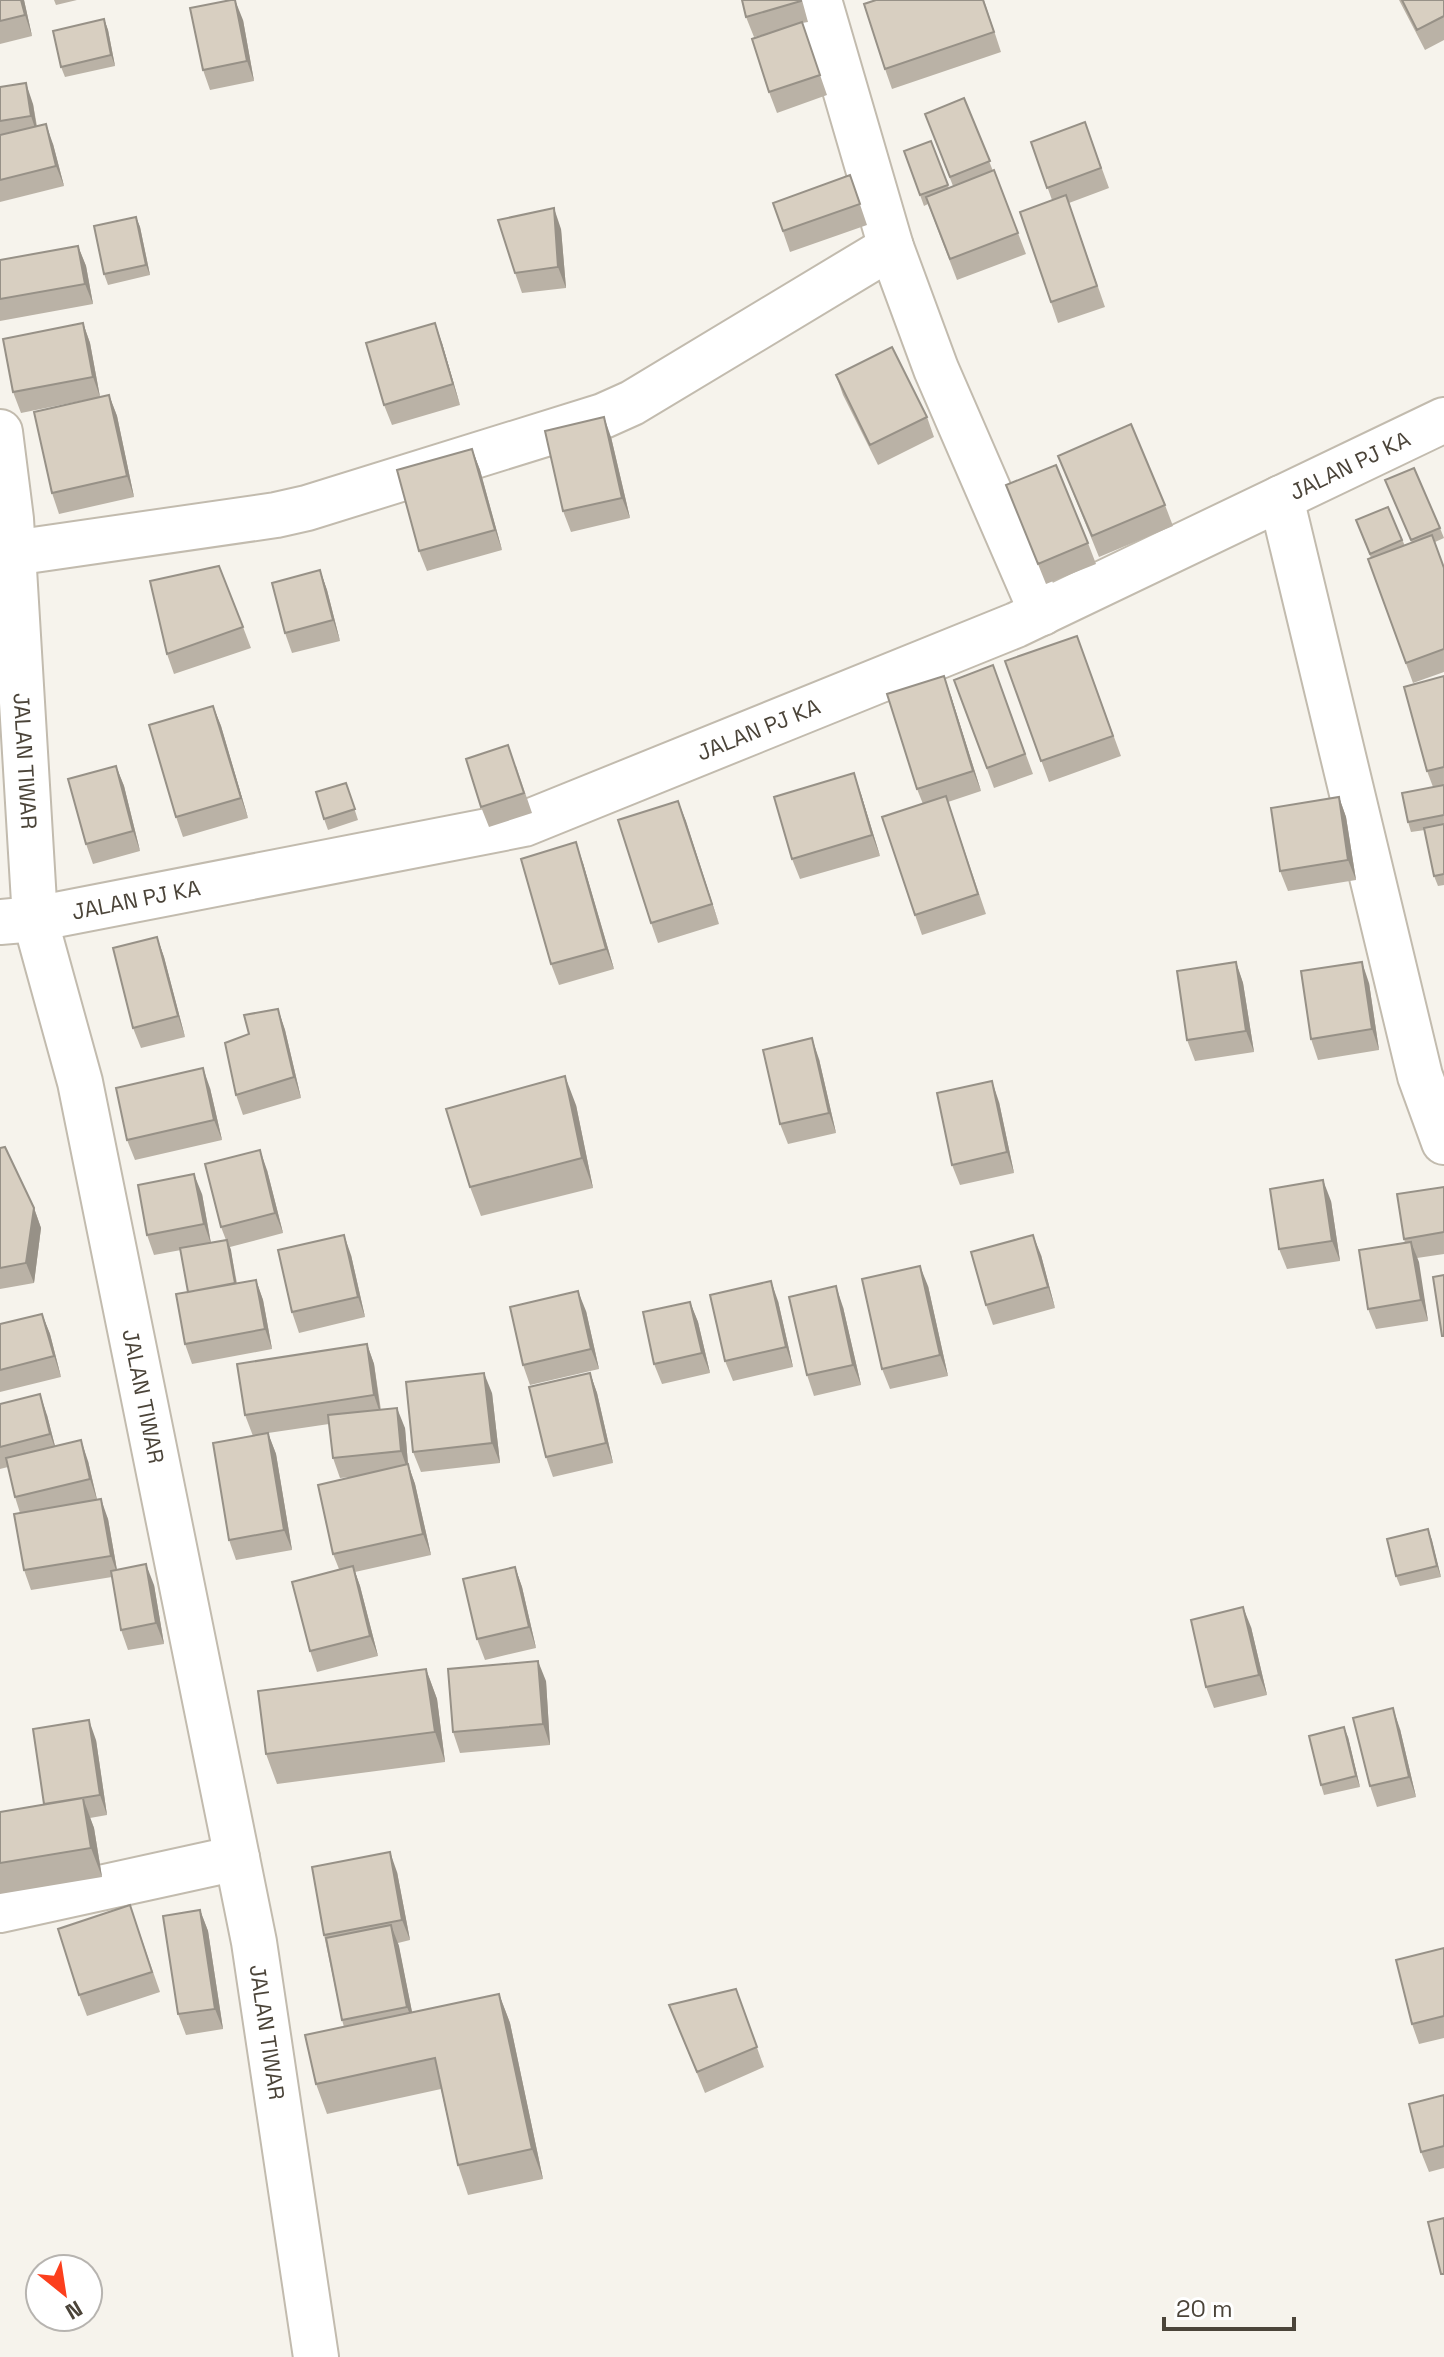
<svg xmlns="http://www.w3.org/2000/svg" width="1444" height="2357" viewBox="0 0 1444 2357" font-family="'Space Grotesk',sans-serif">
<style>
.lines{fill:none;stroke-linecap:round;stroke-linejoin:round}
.minor-casing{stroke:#c2bbae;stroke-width:48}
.minor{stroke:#fff;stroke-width:44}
.wall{fill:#bab2a6}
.shaded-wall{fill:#979187}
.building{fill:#d8cfc1;stroke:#979187;stroke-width:2}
.labels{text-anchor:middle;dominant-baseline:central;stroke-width:8;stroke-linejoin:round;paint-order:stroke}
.street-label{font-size:22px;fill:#4b4439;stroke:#fff}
</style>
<rect width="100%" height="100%" fill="#f6f3ec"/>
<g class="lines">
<defs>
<g id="minor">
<path d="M819 0 891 247 936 369 1042 613"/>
<path id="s1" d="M0 432 11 519 35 919 80 1082 254 1942 316 2357"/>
<path d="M1281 498 1420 1076 1444 1142"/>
<path d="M13 553 276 515 307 508 603 416 632 403 891 247"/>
<path id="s2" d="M0 922 35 919 524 824 1016 625 1444 420"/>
<path d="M0 1910 237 1858"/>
</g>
</defs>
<use href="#minor" class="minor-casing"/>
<use href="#minor" class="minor"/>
</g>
<path class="wall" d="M0 0H24L32 36 0 44Z
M54 0H77L56 5Z
M802 0 808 22 802 23 827 95 777 113 769 92 770 33 754 37 746 17Z
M984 0 1001 52 892 89 885 69Z
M1399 0H1444V40L1425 50Z
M104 19 108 30 115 66 65 77 61 67Z
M243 20 254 81 210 90 203 70Z
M0 87 33 104 37 126 53 144 64 186 0 202Z
M964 98 993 171 994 170 1026 254 957 280 928 204 924 206 904 151 931 141 949 188 953 186 925 114Z
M1085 122 1109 188 1069 203 1105 307 1058 323 1020 212 1052 200 1031 142Z
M850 175 867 225 790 252 773 203Z
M136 217 140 227 150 275 108 285 104 274Z
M561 229 566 288 522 293 515 273Z
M78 246 86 266 93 304 0 321V260Z
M83 323 90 343 100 397 21 413 13 392Z
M442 343 460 405 392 425 384 405Z
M836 375 927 417 934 437 878 465 843 395Z
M109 395 117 416 134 497 59 514 52 493Z
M611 437 630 518 571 532 563 511Z
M472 449 480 470 502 550 427 571 419 551Z
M1058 456 1165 505 1173 526 1099 557Z
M1006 485 1088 543 1096 564 1046 584Z
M1389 490 1440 528 1444 538 1435 542 1444 568V672L1413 683 1368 559 1371 558 1356 520 1388 507 1405 546 1412 543Z
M320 570 327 590 340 641 292 653 285 633Z
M243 627 251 648 174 674 167 654Z
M1077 636 1121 756 1049 782 1005 661Z
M993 665 1033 774 994 788 954 680Z
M1444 676V885L1438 886 1434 876 1425 830 1411 832 1408 822 1433 787 1427 771Z
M951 696 981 791 948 802 986 914 922 935 915 915 923 804 917 789Z
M213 706 221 726 248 818 183 837 176 817Z
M116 766 124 786 140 851 93 864 86 844Z
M516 766 532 813 489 827 481 807Z
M346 783 358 820 328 830 324 819Z
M861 794 880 856 800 879 792 859Z
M1339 797 1346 817 1356 880 1288 891 1280 871Z
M678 801 719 924 658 943 651 923Z
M583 863 614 969 559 985 551 964Z
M157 937 164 957 185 1037 141 1048 133 1028Z
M1236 962 1243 983 1254 1052 1195 1061 1187 1040Z
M1369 983 1379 1050 1318 1060 1311 1039Z
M278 1009 285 1030 301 1098 243 1115 236 1095Z
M819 1059 836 1133 788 1144 780 1124Z
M210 1088 222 1140 135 1160 127 1140Z
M999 1102 1014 1173 960 1185 952 1165Z
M576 1105 593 1188 481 1216 470 1187Z
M0 1148 34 1208 41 1228 34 1283 0 1289Z
M267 1170 283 1233 230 1247 237 1283 256 1280 263 1300 272 1349 192 1364 185 1344 188 1292 181 1250 154 1255 147 1235 202 1194 211 1243 226 1240 221 1227Z
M1444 1187V1254L1417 1258 1428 1321 1376 1329 1368 1309 1405 1243 1404 1239Z
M1331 1201 1340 1261 1287 1269 1279 1249Z
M351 1255 365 1317 299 1333 292 1312Z
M1041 1255 1055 1308 993 1325 986 1305Z
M928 1286 948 1376 890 1389 882 1369Z
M778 1301 793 1367 733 1381 725 1361Z
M690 1302 698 1322 710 1373 662 1384 654 1364Z
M843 1307 861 1385 814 1396 807 1375Z
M586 1311 599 1369 530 1385 523 1365Z
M42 1314 50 1334 61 1377 0 1392V1324Z
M367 1344 374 1364 381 1410 405 1428 408 1464 415 1484 431 1555 355 1572 360 1586 378 1656 317 1672 310 1651 339 1569 333 1554 350 1477 340 1478 333 1458 329 1424 268 1433 276 1454 292 1550 236 1560 229 1540 253 1436 245 1415Z
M590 1373 597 1393 613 1463 553 1477 546 1457Z
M492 1393 500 1463 421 1472 413 1452Z
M0 1404 47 1415 55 1446 88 1461 97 1499 108 1519 117 1570 154 1585 164 1644 128 1650 121 1630 112 1577 31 1590 24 1570 20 1513 15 1497 8 1467 0 1469Z
M1428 1529 1441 1577 1400 1586 1396 1576Z
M515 1567 522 1587 536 1648 485 1660 477 1639Z
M1251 1627 1267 1695 1214 1708 1206 1687Z
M426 1669 437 1699 445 1762 277 1784 266 1754Z
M546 1681 550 1745 460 1753 453 1732Z
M1400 1729 1416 1797 1377 1807 1370 1786Z
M1348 1737 1360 1787 1324 1795 1321 1785Z
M96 1740 107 1815 90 1818 94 1828 102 1877 0 1894V1812L45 1804Z
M397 1872 410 1940 398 1943 412 2012 499 1994 510 2023 543 2179 468 2195 458 2165 441 2089 327 2114 316 2084 344 2027 342 2020 324 1935Z
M130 1905 160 1992 87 2016 79 1995Z
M200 1910 208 1931 223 2029 186 2035 178 2014Z
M1444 1948V2038L1419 2044 1412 2024Z
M736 1989 764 2067 705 2093 669 2005Z
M1444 2095V2168L1429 2172 1421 2152Z"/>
<path class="shaded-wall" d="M21 0H24L32 36 25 15Z
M235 0 243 20 254 81 247 61Z
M104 19 108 30 115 66 111 55Z
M26 83 33 104 38 137 31 116Z
M46 124 53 144 64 186 56 166Z
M554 208 561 229 566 288 558 267Z
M136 217 140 227 150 275 146 265Z
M78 246 86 266 93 304 85 284Z
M83 323 90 343 100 397 93 377Z
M435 323 442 343 460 405 453 384Z
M109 395 117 416 134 497 127 476Z
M604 417 611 437 630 518 622 498Z
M472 449 480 470 502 550 495 530Z
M320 570 327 590 340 641 333 620Z
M944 676 951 696 981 791 973 771Z
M213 706 221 726 248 818 241 798Z
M116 766 124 786 140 851 133 831Z
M854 773 861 794 880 856 872 835Z
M1339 797 1346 817 1356 880 1348 860Z
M678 801 686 821 719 924 712 904Z
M576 842 583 863 614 969 606 949Z
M157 937 164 957 185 1037 178 1016Z
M1236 962 1243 983 1254 1052 1246 1031Z
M1362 962 1369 983 1379 1050 1372 1029Z
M278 1009 285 1030 301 1098 294 1077Z
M812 1038 819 1059 836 1133 829 1113Z
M203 1068 210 1088 222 1140 214 1120Z
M565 1076 576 1105 593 1188 582 1158Z
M992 1081 999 1102 1014 1173 1007 1152Z
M260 1150 267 1170 283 1233 275 1213Z
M194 1174 202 1194 211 1244 204 1224Z
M1323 1180 1331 1201 1340 1261 1332 1241Z
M34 1208 41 1228 34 1283 26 1263Z
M344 1235 351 1255 365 1317 358 1297Z
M1033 1235 1041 1255 1055 1308 1048 1287Z
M227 1240 231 1250 238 1294 235 1283Z
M1411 1242 1419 1262 1428 1321 1421 1300Z
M920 1266 928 1286 948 1376 940 1355Z
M256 1280 263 1300 272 1349 265 1329Z
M771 1281 778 1301 793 1367 786 1347Z
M836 1286 843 1307 861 1385 853 1365Z
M578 1291 586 1311 599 1369 591 1349Z
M690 1302 698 1322 710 1373 702 1353Z
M42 1314 50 1334 61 1377 54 1356Z
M367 1344 374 1364 381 1416 374 1395Z
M484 1373 492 1393 500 1463 492 1443Z
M590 1373 597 1393 613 1463 606 1443Z
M40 1394 47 1415 57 1454 50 1434Z
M397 1408 405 1428 408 1464 415 1484 431 1555 423 1534 408 1471 401 1451Z
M268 1433 276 1454 292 1550 284 1530Z
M81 1440 88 1461 97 1500 90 1479Z
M101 1499 108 1519 118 1576 111 1556Z
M1428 1529 1432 1540 1441 1577 1437 1566Z
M146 1564 154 1585 164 1644 156 1623Z
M353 1566 360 1586 378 1656 370 1636Z
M515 1567 522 1587 536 1648 529 1627Z
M1243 1607 1251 1627 1267 1695 1259 1675Z
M538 1661 546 1681 550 1745 543 1724Z
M426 1669 437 1699 445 1762 435 1732Z
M1393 1708 1400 1729 1416 1797 1409 1777Z
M89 1720 96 1740 107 1815 100 1795Z
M1344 1727 1348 1737 1360 1787 1356 1776Z
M83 1798 94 1828 102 1877 91 1848Z
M390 1852 397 1872 410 1940 402 1920Z
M200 1910 208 1931 223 2029 215 2009Z
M391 1925 399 1946 415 2027 407 2007Z
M499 1994 510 2023 543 2179 532 2149Z"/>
<path class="building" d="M0 0H21L25 15 0 21Z
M231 0H235L247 61 203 70 190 8Z
M742 0H801V1L746 17Z
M876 0H983L994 32 885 69 864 4Z
M1402 0H1444V16L1417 30Z
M104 19 111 55 61 67 53 31Z
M802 22 820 75 769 92 752 39Z
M26 83 31 116 0 121V87Z
M964 98 990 161 950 177 925 114Z
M1085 122 1101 168 1047 188 1031 142Z
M46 124 56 166 0 180V135Z
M931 141 948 185 920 195 904 151Z
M994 170 1018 233 950 259 926 197Z
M850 175 860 204 783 231 773 203Z
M1066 195 1097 286 1051 302 1020 212Z
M554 208 558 267 515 273 498 220Z
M136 217 146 265 104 274 94 226Z
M78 246 85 284 0 299V260Z
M83 323 93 377 13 392 3 339Z
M435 323 453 384 384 405 366 343Z
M892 347 927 417 870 445 836 375Z
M109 395 127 476 52 493 34 412Z
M604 417 622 498 563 511 545 431Z
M1131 424 1165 505 1092 536 1058 456Z
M472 449 495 530 419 551 397 470Z
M1056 465 1088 543 1038 564 1006 485Z
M1414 468 1440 528 1411 540 1385 480Z
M1388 507 1402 540 1370 554 1356 520Z
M1432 535 1444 568V649L1406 663 1368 559Z
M219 566 243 627 167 654 150 581Z
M320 570 333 620 285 633 272 583Z
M1077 636 1113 736 1041 761 1005 661Z
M993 665 1025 754 987 768 954 680Z
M944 676 973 771 917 789 887 694Z
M1444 676V767L1427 771 1404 687Z
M213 706 241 798 176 817 149 725Z
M508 745 524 793 481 807 466 759Z
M116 766 133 831 86 844 68 779Z
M854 773 872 835 792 859 774 797Z
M346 783 355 809 324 819 316 792Z
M1444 785V815L1408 822 1402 793Z
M946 796 978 894 915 915 882 817Z
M1339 797 1348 860 1280 871 1271 808Z
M678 801 712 904 651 923 618 820Z
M1444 824V874L1434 876 1424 828Z
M576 842 606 949 551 964 521 859Z
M157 937 178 1016 133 1028 113 948Z
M1236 962 1246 1031 1187 1040 1177 971Z
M1362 962 1372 1029 1311 1039 1301 971Z
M278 1009 294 1077 236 1095 225 1043 249 1034 244 1015Z
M812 1038 829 1113 780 1124 763 1050Z
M203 1068 214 1120 127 1140 116 1088Z
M565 1076 582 1158 470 1187 446 1109Z
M992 1081 1007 1152 952 1165 937 1093Z
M5 1147 34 1208 26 1263 0 1268V1148Z
M260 1150 275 1213 221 1227 205 1164Z
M194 1174 204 1224 147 1235 138 1185Z
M1323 1180 1332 1241 1279 1249 1270 1189Z
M1444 1187V1232L1404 1239 1397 1194Z
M344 1235 358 1297 292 1312 278 1250Z
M1033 1235 1048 1287 986 1305 971 1252Z
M227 1240 235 1283 188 1292 180 1248Z
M1411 1242 1421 1300 1368 1309 1359 1250Z
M920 1266 940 1355 882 1369 862 1279Z
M1444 1275V1336H1442L1433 1277Z
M256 1280 265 1329 185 1344 176 1294Z
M771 1281 786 1347 725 1361 710 1295Z
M836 1286 853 1365 807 1375 789 1297Z
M578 1291 591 1349 523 1365 510 1307Z
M690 1302 702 1353 654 1364 643 1312Z
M42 1314 54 1356 0 1370V1324Z
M367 1344 374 1395 245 1415 237 1364Z
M484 1373 492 1443 413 1452 406 1382Z
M590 1373 606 1443 546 1457 529 1387Z
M40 1394 50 1434 0 1447V1404Z
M397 1408 401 1451 333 1458 328 1415Z
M268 1433 284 1530 229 1540 213 1443Z
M81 1440 90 1479 15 1497 6 1458Z
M408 1464 423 1534 333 1554 318 1485Z
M101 1499 111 1556 24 1570 14 1514Z
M1428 1529 1437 1566 1396 1576 1387 1539Z
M146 1564 156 1623 121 1630 111 1571Z
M353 1566 370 1636 310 1651 292 1582Z
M515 1567 529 1627 477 1639 463 1579Z
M1243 1607 1259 1675 1206 1687 1191 1620Z
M538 1661 543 1724 453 1732 448 1669Z
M426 1669 435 1732 266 1754 258 1691Z
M1393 1708 1409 1777 1370 1786 1353 1718Z
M89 1720 100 1795 44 1804 33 1729Z
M1344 1727 1356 1776 1321 1785 1309 1736Z
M83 1798 91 1848 0 1863V1812Z
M390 1852 402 1920 324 1935 312 1867Z
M130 1905 152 1972 79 1995 58 1929Z
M200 1910 215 2009 178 2014 163 1916Z
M391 1925 407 2007 342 2020 326 1938Z
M1444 1948V2016L1412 2024 1396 1960Z
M736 1989 757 2047 697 2072 669 2005Z
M499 1994 532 2149 458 2165 435 2058 316 2084 305 2035Z
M1444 2095V2146L1421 2152 1409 2104Z
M1444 2218V2274H1441L1428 2222Z"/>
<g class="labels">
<g class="street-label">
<text stroke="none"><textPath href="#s2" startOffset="1434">JALAN PJ KA</textPath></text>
<text stroke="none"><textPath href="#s2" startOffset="786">JALAN PJ KA</textPath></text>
<text stroke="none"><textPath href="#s1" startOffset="330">JALAN TIWAR</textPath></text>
<text stroke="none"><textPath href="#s2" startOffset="138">JALAN PJ KA</textPath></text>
<text stroke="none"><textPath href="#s1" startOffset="978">JALAN TIWAR</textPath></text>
<text stroke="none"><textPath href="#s1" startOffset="1626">JALAN TIWAR</textPath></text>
</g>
</g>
<g transform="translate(64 2293) rotate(150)"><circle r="38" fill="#ffffff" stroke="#b7b4b0" stroke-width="2"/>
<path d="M0-6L14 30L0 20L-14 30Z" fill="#fc3f1d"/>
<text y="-12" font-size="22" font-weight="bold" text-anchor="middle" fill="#4b4439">N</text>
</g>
<path d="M1164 2317v12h130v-12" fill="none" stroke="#4b4439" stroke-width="4"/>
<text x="1176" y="2317" font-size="24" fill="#4b4439" stroke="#ffffff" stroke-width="6" paint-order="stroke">20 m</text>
</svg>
